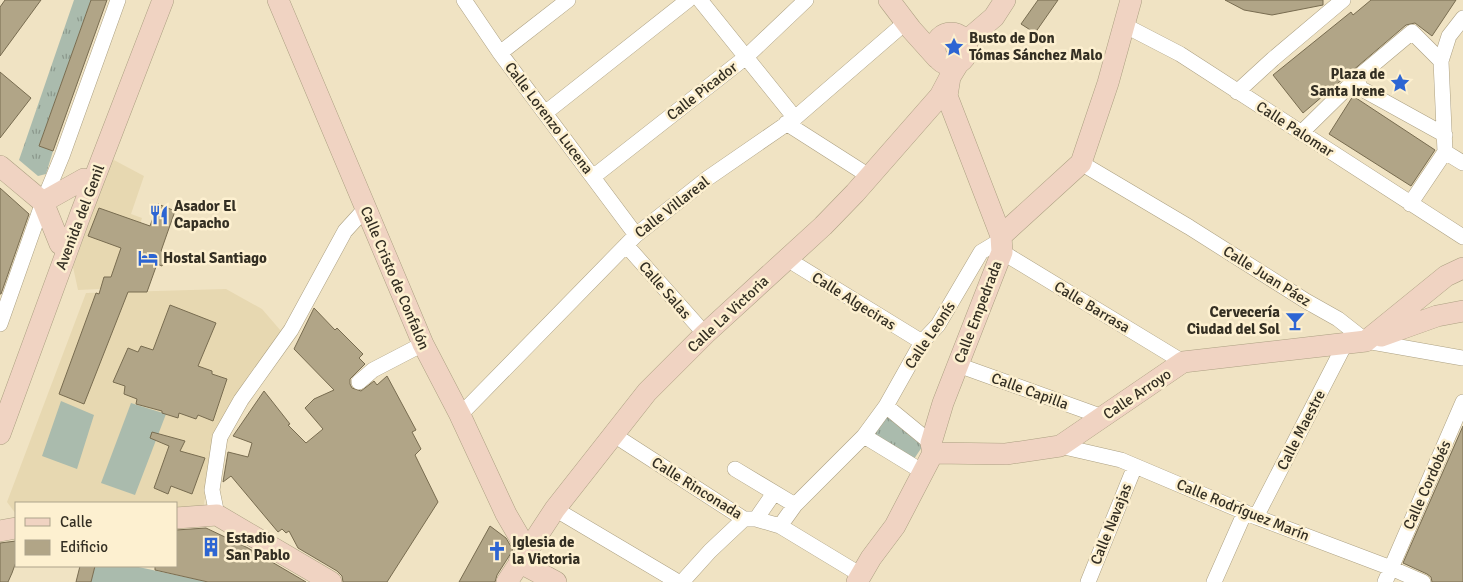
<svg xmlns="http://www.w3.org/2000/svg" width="1463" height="582" viewBox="0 0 1463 582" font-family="Signika,sans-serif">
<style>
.built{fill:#e7d8b1}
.grass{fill:url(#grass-tufts)}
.garden{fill:#aabbad}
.building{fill:#b1a587;stroke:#786c50}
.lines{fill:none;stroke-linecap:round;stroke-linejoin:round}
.street-casing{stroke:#aca082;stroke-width:16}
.secondary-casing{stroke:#aca082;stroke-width:22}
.street{stroke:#fff;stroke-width:15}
.secondary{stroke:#f0d3c2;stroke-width:21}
.labels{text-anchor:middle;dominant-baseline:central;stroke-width:5;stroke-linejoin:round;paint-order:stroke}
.poi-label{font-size:15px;font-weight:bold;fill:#342f23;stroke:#fdf0d0;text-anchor:start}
.street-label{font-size:15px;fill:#342f23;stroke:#fdf0d0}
</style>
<defs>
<pattern id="grass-tufts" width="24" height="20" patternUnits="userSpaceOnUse" patternTransform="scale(1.25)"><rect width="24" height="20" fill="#aabbad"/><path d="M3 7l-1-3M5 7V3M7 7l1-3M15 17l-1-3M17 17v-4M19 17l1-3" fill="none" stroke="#8b988c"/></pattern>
</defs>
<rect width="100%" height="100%" fill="#f0e3c3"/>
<path class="built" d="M112 159 144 176 131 214 142 218 120 288 78 290 73 267Z
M226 289 262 309 281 331 216 434 203 509 176 511V503H16V514L7 502 86 293Z"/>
<path class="grass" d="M74 0H91L39 146 53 151 46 174 38 176 19 160Z
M890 412 926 441 912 462 872 438Z"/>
<path class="garden" d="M61 401 94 415 77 469 42 456Z
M131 403 166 414 135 495 101 483Z
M95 566H134L208 582H91Z"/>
<path class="building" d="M5 0H41L0 56V7Z
M91 0H107L53 151 39 146Z
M1038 0H1058L1035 33 1021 24Z
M1225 0H1323V5L1272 15 1244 10Z
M1371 0H1456L1432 36 1415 23 1406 25 1303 113 1273 75 1351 12 1353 15Z
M0 72 31 98 0 138Z
M1353 96 1435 150 1411 186 1329 134Z
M0 188 29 214 1 294H0Z
M158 204 175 211 161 251 167 253 162 266 157 264 147 292H128L84 404 59 394 96 293 99 294 104 277H111L121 248 88 236 99 208 150 226Z
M170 305 216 323 198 366 212 371V374L227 379 213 421 198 415 196 419 179 413 178 418 162 413V411L136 404 137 399 124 394 125 386 113 382 128 348 138 352 141 346 153 350Z
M314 308 335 330 337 328 363 354 359 358 365 364 350 379V384L352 388 361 391 374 381 377 385 387 376 416 430 412 432 421 449 415 455 438 502 387 582H343L342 576 337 571 298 548 289 531 286 533 282 529 278 532 231 476 223 482 228 452 248 457 252 443 233 436 264 391 290 424 288 425 306 443 323 429 305 408 314 399 334 390 294 349Z
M1463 426V582H1432L1431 577 1427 574 1403 563Z
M152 432 185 441 180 451 205 458 192 494 171 486 168 494 154 488 169 446 150 438Z
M490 526 506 538 513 550 497 575 495 582H459Z
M206 528 248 548 306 582H208L155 570V566H176V530Z
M16 541V562L12 573 8 582H0V543Z
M80 566H95L91 582H76Z"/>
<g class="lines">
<defs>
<path id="street" d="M464 0 500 53 636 235
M700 0 795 118
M1463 18 1449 36 1441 61 1445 152 1463 163
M1124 25 1180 54 1463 237
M500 53 568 0
M1441 61 1412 32 1357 78 1360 88 1445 135
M1237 92 1273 59 1343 0
M545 113 688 0
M786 123 869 176
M1301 133 1357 78
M1081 163 1189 227 1306 301 1338 319 1366 341 1463 358
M593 177 746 57 806 0
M1410 204 1445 152
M626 245 705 334
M1002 252 1183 362
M787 259 922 342
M0 324 43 202 62 156 118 0
M958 365 1103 417
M359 382 373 370 423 344
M886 406 931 443
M460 415 636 235 708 178 795 118 906 22
M614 435 744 519H756L780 526 861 575
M864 436 886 406 922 342 938 325 981 252 1001 240
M1060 446 1121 460 1256 517 1391 568 1423 582
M735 469 795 505 780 526
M795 505 864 436 923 472
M555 509 678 582
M217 515 212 490 220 437 241 400 291 330 345 231 365 209
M1256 517 1345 344
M756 519 774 493
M682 582 710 551 744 519
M1088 582 1135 466
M1214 582 1245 512
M1385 582 1463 402"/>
<path id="secondary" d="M278 0 423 344 460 415 506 514 527 550
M889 0 911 29 937 58
M935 49a16 16 0 1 1 32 0a16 16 0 1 1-32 0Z
M966 41 994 17 1005 0
M958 64 950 77 947 96 1001 236
M0 166 43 202 60 244
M43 202 84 179
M1381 336 1437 316 1463 311
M0 434 81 213 163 0
M933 453 1006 454 1060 446 1183 362 1366 341 1446 276 1463 268
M933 453 931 443 943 403 1002 252 1001 236 1081 163 1108 83 1131 0
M176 518 217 515 331 582
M0 531 16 528
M519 562 556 582
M507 582 555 509 647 392 705 334 823 226 855 193 940 96 950 77
M857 582 871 558 895 526 933 453"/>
</defs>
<use href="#street" class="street-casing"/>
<use href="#secondary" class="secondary-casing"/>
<use href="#street" class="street"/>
<use href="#secondary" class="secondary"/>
</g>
<defs>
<symbol id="sight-bare" viewBox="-9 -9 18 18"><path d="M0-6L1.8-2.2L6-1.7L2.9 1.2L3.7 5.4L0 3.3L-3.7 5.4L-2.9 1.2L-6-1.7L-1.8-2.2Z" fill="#2d65d3" stroke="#fdf0d0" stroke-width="2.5" paint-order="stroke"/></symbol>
<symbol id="restaurant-bare" viewBox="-9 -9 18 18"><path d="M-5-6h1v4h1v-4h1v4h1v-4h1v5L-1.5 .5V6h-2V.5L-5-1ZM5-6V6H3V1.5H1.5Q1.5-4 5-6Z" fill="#2d65d3" stroke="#fdf0d0" stroke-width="2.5" paint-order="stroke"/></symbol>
<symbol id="hotel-bare" viewBox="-9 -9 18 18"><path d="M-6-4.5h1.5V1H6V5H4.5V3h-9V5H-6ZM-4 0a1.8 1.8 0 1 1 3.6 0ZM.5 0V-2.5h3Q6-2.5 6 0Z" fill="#2d65d3" stroke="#fdf0d0" stroke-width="2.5" paint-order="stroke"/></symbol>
<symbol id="bar-bare" viewBox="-9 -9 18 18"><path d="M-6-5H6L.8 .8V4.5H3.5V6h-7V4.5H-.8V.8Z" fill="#2d65d3" stroke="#fdf0d0" stroke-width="2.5" paint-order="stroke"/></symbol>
<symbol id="building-bare" viewBox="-9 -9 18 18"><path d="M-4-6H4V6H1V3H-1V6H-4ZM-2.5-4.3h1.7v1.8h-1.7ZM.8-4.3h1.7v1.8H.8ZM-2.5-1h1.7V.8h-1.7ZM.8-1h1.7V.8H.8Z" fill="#2d65d3" stroke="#fdf0d0" stroke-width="2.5" paint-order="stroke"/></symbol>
<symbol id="church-bare" viewBox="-9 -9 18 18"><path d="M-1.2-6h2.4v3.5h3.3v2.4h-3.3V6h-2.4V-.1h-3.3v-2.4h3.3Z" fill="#2d65d3" stroke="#fdf0d0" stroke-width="2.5" paint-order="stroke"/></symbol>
</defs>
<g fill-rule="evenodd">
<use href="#sight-bare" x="940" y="33" width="28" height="28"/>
<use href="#sight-bare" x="1386" y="69" width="28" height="28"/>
<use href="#restaurant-bare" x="145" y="201" width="28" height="28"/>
<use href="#hotel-bare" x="134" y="244" width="28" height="28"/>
<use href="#bar-bare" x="1281" y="307" width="28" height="28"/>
<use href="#building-bare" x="197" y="533" width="28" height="28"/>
<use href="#church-bare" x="483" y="537" width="28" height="28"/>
</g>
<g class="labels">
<g class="poi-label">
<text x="969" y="38">Busto de Don<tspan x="969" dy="17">Tómas Sánchez Malo</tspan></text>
<text x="1385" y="74" text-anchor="end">Plaza de<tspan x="1385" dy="17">Santa Irene</tspan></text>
<text x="174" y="206">Asador El<tspan x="174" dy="17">Capacho</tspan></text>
<text x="163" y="258">Hostal Santiago</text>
<text x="1280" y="312" text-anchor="end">Cervecería<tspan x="1280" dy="17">Ciudad del Sol</tspan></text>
<text x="226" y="538">Estadio<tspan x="226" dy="17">San Pablo</tspan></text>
<text x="512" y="542">Iglesia de<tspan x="512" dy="17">la Victoria</tspan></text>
</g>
<g class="street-label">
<text transform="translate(702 91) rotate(-38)">Calle Picador</text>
<text transform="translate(549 118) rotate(53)">Calle Lorenzo Lucena</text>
<text transform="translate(1295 129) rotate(33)">Calle Palomar</text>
<text transform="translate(672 207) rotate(-38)">Calle Villareal</text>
<text transform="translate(80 217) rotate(-69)">Avenida del Genil</text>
<text transform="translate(1267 276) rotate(32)">Calle Juan Páez</text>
<text transform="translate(395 278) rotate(67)">Calle Cristo de Confalón</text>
<text transform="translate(665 290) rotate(49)">Calle Salas</text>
<text transform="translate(854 301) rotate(32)">Calle Algeciras</text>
<text transform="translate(1092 307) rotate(31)">Calle Barrasa</text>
<text transform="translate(978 312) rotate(-69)">Calle Empedrada</text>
<text transform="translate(728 314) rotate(-43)">Calle La Victoria</text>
<text transform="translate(930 335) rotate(-56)">Calle Leonís</text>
<text transform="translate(1030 391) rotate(20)">Calle Capilla</text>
<text transform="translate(1137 394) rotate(-34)">Calle Arroyo</text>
<text transform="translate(1301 430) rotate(-63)">Calle Maestre</text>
<text transform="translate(1427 485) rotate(-66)">Calle Cordobés</text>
<text transform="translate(697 488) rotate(32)">Calle Rinconada</text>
<text transform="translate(1243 510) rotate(22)">Calle Rodríguez Marín</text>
<text transform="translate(1111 524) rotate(-68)">Calle Navajas</text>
</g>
</g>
<rect x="15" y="502" width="162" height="65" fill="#fdf0d0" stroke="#ada38b"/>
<rect x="25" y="518" width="25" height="8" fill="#f0d3c2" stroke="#ada38b"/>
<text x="60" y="527" font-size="15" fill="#342f23">Calle</text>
<rect x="25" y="540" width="25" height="15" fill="#b1a587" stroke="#ada38b"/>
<text x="60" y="552" font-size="15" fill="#342f23">Edificio</text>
</svg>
